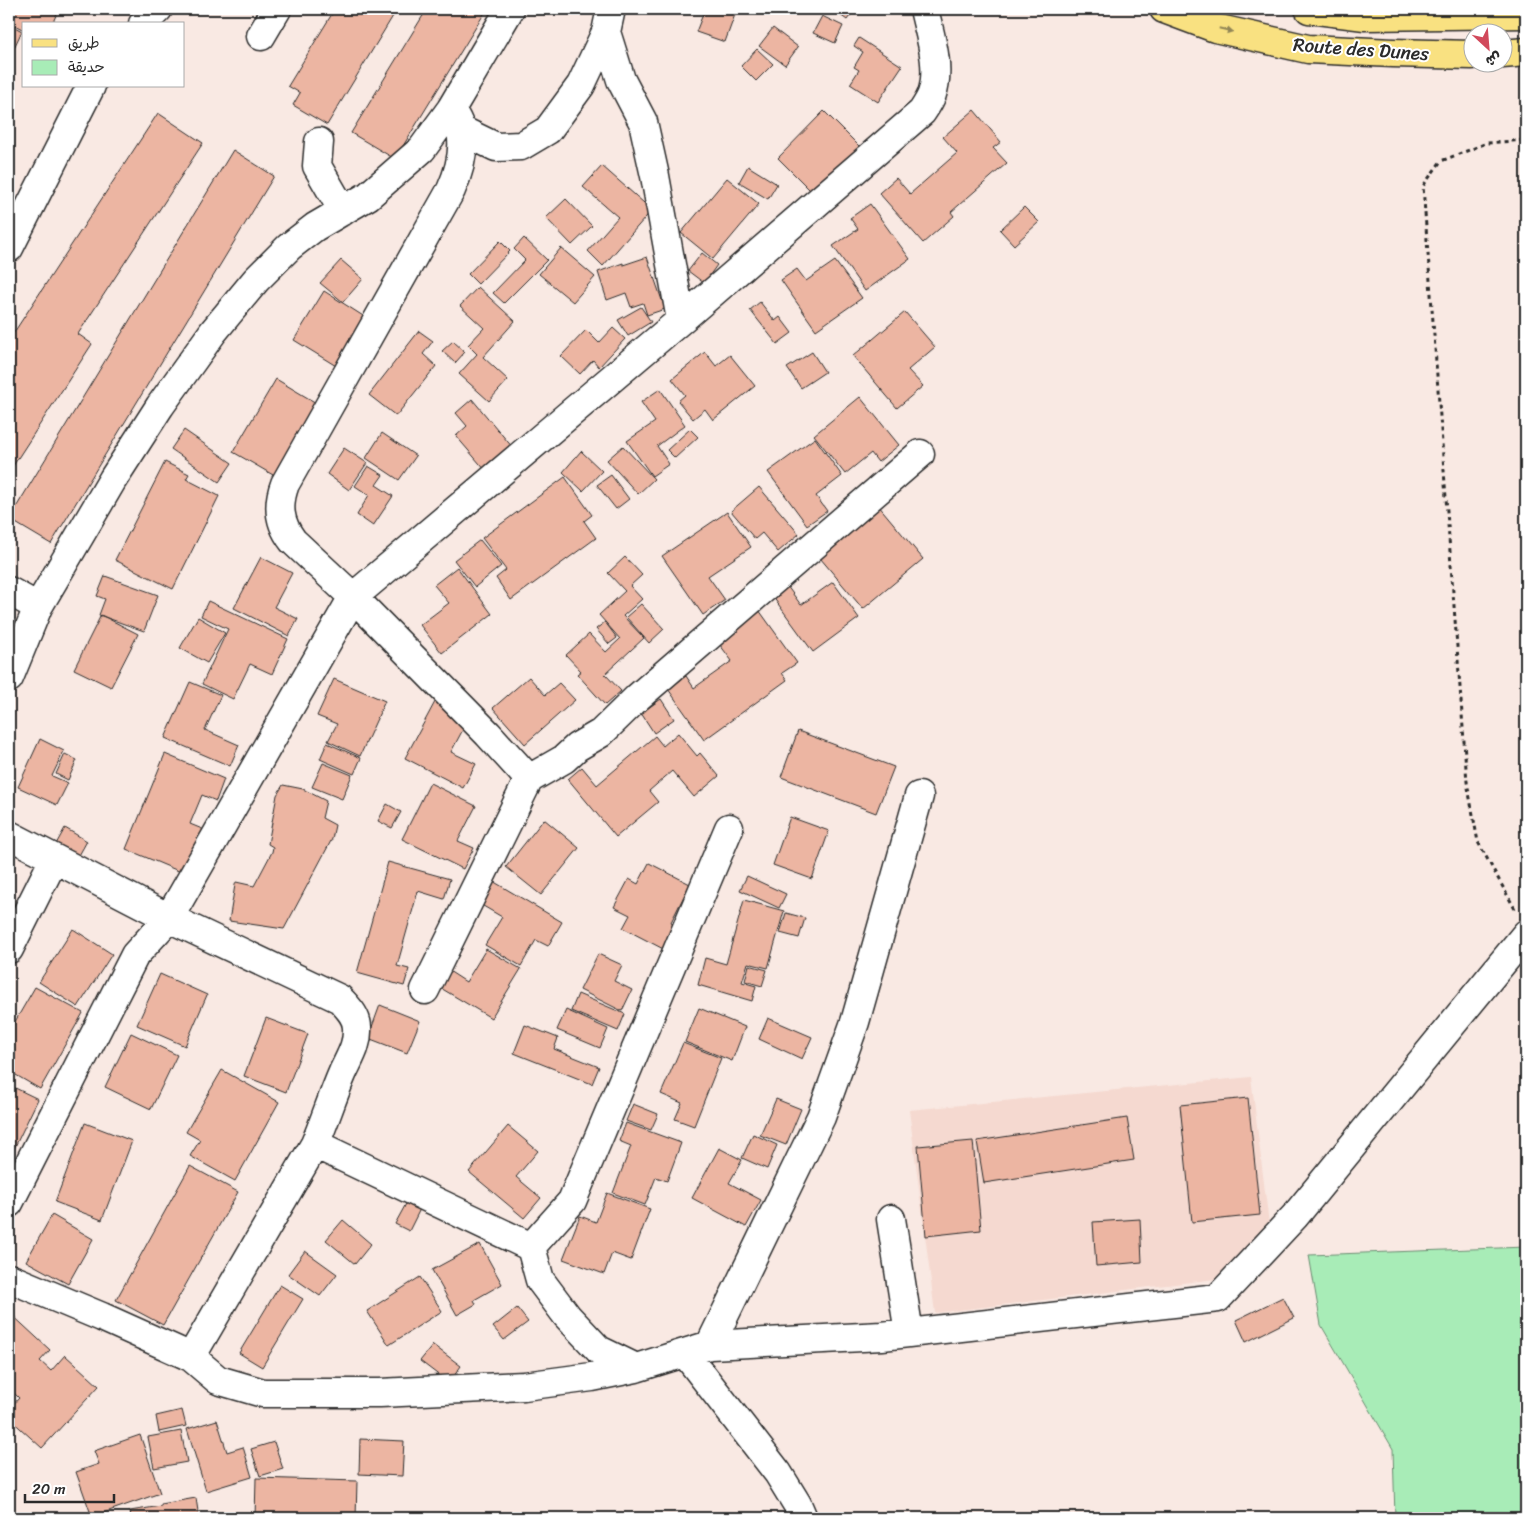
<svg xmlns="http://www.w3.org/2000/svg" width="1535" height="1527" viewBox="0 0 1535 1527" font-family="Sriracha,'Playpen Sans Arabic',sans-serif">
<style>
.built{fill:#f5d9d0}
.green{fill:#a8ecb7;stroke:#6a8c71}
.building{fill:#ecb5a2;stroke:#2b2b2b}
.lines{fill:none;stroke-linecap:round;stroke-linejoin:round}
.minor-casing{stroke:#2b2b2b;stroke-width:31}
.major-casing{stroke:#2b2b2b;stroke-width:31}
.path{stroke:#2b2b2b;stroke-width:3;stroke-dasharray:4 4;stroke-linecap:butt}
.minor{stroke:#fff;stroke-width:28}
.major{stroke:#f9e181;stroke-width:28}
.oneway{fill:#928656}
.labels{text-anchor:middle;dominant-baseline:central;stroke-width:4;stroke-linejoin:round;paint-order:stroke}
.street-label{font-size:19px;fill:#2b2b2b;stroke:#fff}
</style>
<rect width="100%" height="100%" fill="#f9e9e3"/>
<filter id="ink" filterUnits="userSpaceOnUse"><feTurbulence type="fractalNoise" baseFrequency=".02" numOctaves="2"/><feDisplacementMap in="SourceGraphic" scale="10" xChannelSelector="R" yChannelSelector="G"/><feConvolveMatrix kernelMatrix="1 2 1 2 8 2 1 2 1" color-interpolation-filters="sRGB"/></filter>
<g filter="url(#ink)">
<path class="built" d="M1251 1077 1269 1224 1216 1279 935 1313 909 1110Z"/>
<path class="green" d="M1526 1247V1518H1395L1393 1449 1321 1325 1309 1255Z"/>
<path class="building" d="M13 9H59L52 24H24V30L9 22V16Z
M335 9H391L396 11 327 125 293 105 300 93 288 86Z
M427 9H487L395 159 351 133Z
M674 9H685L682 13Z
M705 9H737L725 42 696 32Z
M832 9H855L847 20Z
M822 16 843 26 835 43 813 33Z
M9 24 22 31 9 58Z
M773 28 798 47 785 65 759 46Z
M859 38 902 66 878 102 850 84 859 70 854 67 863 52 854 46Z
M757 49 773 64 756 81 741 66Z
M974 110 1001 142 993 148 1007 163 951 212 954 216 923 243 879 193 896 178 910 194 957 153 943 137Z
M824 111 862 149 816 196 778 158Z
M158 113 203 143 78 334 92 344 9 472V340Z
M233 150 274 176 51 544 9 519Z
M602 166 652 210 603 266 588 251 618 217 583 187Z
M748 166 777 184 768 199 739 182Z
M727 178 759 204 713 259 681 233Z
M566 199 592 226 572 245 546 218Z
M870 204 910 259 865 291 833 246 858 229 850 218Z
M1024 207 1039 222 1014 245 1000 230Z
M524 238 547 260 504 303 493 293 525 260 514 249Z
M500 241 510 251 478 284 468 274Z
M561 248 595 277 573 302 539 274Z
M702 253 717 265 704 283 688 271Z
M647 257 665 309 647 315 643 303 631 307 626 293 607 300 598 272 623 263V265Z
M341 260 363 279 343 302 320 283Z
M835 261 862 298 816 330 781 280 797 269 806 281Z
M478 287 515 321 483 357 508 380 489 401 459 374 477 354 468 345 484 328 460 306Z
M324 291 371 321 341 369 294 340Z
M760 302 775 321 780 317 792 333 777 344 750 310Z
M641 307 651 322 628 336 618 320Z
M905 312 935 347 908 370 923 386 897 408 853 356Z
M613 328 625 339 599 367 593 360 580 374 561 356 586 330 599 343Z
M419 331 433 341 423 354 436 366 396 416 369 395Z
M453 341 465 352 455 363 442 351Z
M705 352 716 366 730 355 755 386 713 420 705 409 693 419 678 401 685 395 672 379Z
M812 352 825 372 801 388 787 368Z
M276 379 323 407 280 479 233 452Z
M660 389 685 425 657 446 669 464 652 476 627 441 655 422 641 402Z
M860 397 899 445 878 462 871 453 845 474 814 435Z
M472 399 513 448 486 471 456 436 467 426 456 413Z
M690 429 698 437 675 458 667 450Z
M184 430 232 463 219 482 171 449Z
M382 433 416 456 399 480 366 458Z
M815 438 842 476 816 496 827 511 807 525 768 472Z
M623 446 654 479 638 494 607 460Z
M344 448 367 463 349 490 327 474Z
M581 451 602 471 583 491 563 472Z
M165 462 189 474 186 479 219 496 173 589 115 560Z
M368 466 383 475 376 485 393 496 373 526 357 515 369 495 355 486Z
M611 475 629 499 616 509 597 485Z
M565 477 592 515 584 521 596 538 511 600 496 578 506 570 482 538Z
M759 487 799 534 778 552 762 533 755 539 731 511Z
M878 505 923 559 863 609 815 552Z
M727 512 751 547 708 576 725 600 703 615 662 556Z
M480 540 501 566 475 587 454 560Z
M261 557 292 573 274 607 298 619 289 636 234 608Z
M625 557 642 575 630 586 642 599 623 616 644 638 605 674 621 691 605 705 577 674 581 671 566 655 589 634 606 652 620 639 599 615 625 591 608 573Z
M457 567 492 614 442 653 420 625 449 603 434 585Z
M105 576 158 595 144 631 99 615 105 599 97 596Z
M833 582 859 618 813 652 773 597 787 586 801 605Z
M208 601 288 639 272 674 250 664 233 699 202 684 228 629 201 616Z
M641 604 664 629 649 643 626 617Z
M759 610 797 663 782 673 787 680 704 740 668 689 686 676 694 688 732 661 717 641Z
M101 615 138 634 111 687 74 669Z
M198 617 225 633 207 663 180 648Z
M605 622 617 638 609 644 596 629Z
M529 677 545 695 559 683 575 700 525 744 493 708Z
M334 679 385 701 360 756 328 741 337 724 317 716Z
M190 682 221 695 205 730 239 745 230 766 165 738Z
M661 699 674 719 654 733 641 713Z
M435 702 468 720 451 752 476 764 463 788 405 758Z
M798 731 894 767 876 813 781 777Z
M678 733 697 756 700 753 719 776 694 797 672 771 649 791 658 802 616 837 568 779 582 767 597 785 655 736 663 746Z
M40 739 64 751 52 776 68 783 57 805 18 787Z
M327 743 361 758 354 774 320 759Z
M65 754 77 760 68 780 56 774Z
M165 754 224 779 216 801 202 795 190 824 207 831 188 875 126 849Z
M323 763 352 775 342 799 312 787Z
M430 783 476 806 458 841 474 848 463 869 402 839Z
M283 785 303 789 326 801 322 818 335 825 332 839 284 929 229 921 235 885 236 882 254 886 272 852 273 847 268 844 277 795Z
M387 804 401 812 392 828 378 821Z
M790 817 829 831 812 879 773 865Z
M544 819 579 848 541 895 506 867Z
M65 828 87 841 77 859 55 846Z
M388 862 450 879 444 899 418 891 397 966 409 969 404 986 357 973Z
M649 863 690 884 671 922 684 929 671 953 623 928 630 915 614 907 629 879 638 884Z
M747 876 786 894 779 908 740 890Z
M491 880 562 922 548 946 536 940 521 966 485 945 502 917 478 903Z
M744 900 784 911 768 968 748 963 742 982 756 986 752 1001 698 985 705 958 726 964Z
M786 913 805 918 799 938 780 933Z
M73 929 112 954 78 1007 39 982Z
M486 949 521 969 491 1018 439 987 449 971 466 982Z
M598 954 622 965 614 981 632 990 622 1011 580 990Z
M749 965 767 970 762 986 745 981Z
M160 974 207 995 185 1046 137 1025Z
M35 987 83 1013 40 1089 9 1071V1032Z
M578 994 625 1014 618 1031 571 1011Z
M380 1005 420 1021 407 1053 368 1038Z
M699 1008 745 1027 732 1061 685 1042Z
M566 1010 608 1029 600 1048 557 1030Z
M266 1018 308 1034 286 1092 244 1076Z
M768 1018 812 1037 802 1059 759 1039Z
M525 1025 558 1038 554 1049 599 1067 592 1084 514 1053Z
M131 1033 177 1055 151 1109 105 1087Z
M683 1043 721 1058 694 1126 675 1119 682 1103 661 1094Z
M222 1070 279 1102 235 1181 190 1156 200 1140 186 1132Z
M9 1085 38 1099 9 1159Z
M1248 1098 1260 1215 1192 1222 1180 1105Z
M776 1099 801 1109 786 1145 760 1135Z
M633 1104 658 1114 651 1130 626 1121Z
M1127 1118 1134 1160 984 1183 977 1141Z
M85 1123 132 1141 102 1220 55 1202Z
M626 1123 681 1143 667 1181 656 1177 645 1205 613 1193 631 1146 619 1141Z
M508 1126 538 1151 516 1177 541 1198 524 1218 469 1172Z
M753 1134 777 1145 767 1169 742 1158Z
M973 1141 981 1230 926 1236 918 1146Z
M719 1148 742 1160 729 1183 761 1200 746 1227 692 1198Z
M190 1166 238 1192 163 1325 116 1300Z
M607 1193 650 1209 631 1260 612 1253 604 1274 563 1259 580 1216 596 1222Z
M407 1202 420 1209 409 1231 395 1224Z
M52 1215 93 1239 68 1284 26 1261Z
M1140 1219 1142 1262 1096 1266 1093 1222Z
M343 1220 371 1244 355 1264 326 1240Z
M480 1244 502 1284 474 1300 476 1304 457 1315 432 1270Z
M305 1251 337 1274 320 1296 288 1274Z
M420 1277 442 1311 389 1345 367 1311Z
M280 1285 303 1299 262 1367 239 1353Z
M1283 1297 1294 1318 1246 1342 1236 1320Z
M517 1308 528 1322 504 1340 493 1327Z
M9 1312 50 1350 40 1361 51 1371 65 1355 99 1386 42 1448 9 1418V1409L19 1398 9 1388Z
M433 1345 461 1366 449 1383 420 1361Z
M182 1410 186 1426 159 1432 156 1416Z
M217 1420 227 1452 243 1447 252 1477 206 1491 187 1429Z
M181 1431 187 1462 154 1468 148 1437Z
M140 1435 160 1493 92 1517 76 1472 99 1464 94 1451Z
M360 1439 404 1441 402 1476 359 1474Z
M274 1442 283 1469 260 1476 251 1449Z
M256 1478 357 1481 356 1518H255Z
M196 1498 199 1518H131L130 1511 161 1506V1504Z"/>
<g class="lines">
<defs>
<path id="minor" d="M143 24 158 9
M606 32 621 80 643 122 655 176 681 320
M261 36 277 9
M451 109C454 115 460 124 461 131 465 151 459 172 451 190L285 484C277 505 279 523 293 541L353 597 488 734 529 779
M461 130 496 147 521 146 548 130 581 85 606 32 611 9
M319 142 317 166 343 211
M9 248 91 86
M9 591 38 607
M9 678 38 607 113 479 160 406 213 332 256 280 289 247 315 227 368 196 422 149 451 109 510 9
M9 835 169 918 340 999C348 1008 357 1016 357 1028 358 1045 350 1057 343 1072 333 1095 325 1120 315 1144L531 1247 540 1280 567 1316 599 1350 636 1368 710 1345 882 1336 1218 1298 1295 1216 1526 934
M9 949 54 859
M425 990 529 779 564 759 577 747 601 733 638 697 920 454
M9 1203 135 955 169 918 353 597 681 320 922 112C926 106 930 100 932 94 941 67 930 36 924 9
M891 1219 909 1333
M531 1247 572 1201 729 828
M9 1278 102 1317 191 1357 315 1144
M710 1345 821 1117 855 1022 919 796
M685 1353 778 1473 797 1504 803 1518
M191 1357 218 1380 263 1393H380L524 1386 592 1377 636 1368"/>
<path id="major" d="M1164 9 1215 28 1308 49 1393 53 1472 55
M1309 9 1365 16 1526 14
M1502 54 1526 52"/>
</defs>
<use href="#minor" class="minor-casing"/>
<use href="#major" class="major-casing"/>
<path class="path" d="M1515 909 1478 842 1467 782 1423 186 1441 161 1487 143 1526 140"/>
<use href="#minor" class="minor"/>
<use href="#major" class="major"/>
</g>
<defs><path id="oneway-solid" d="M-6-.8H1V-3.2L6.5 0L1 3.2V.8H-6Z" transform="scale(1.25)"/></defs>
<use class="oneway" href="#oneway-solid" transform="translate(1226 30) rotate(13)"/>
</g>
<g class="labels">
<g class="street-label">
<text transform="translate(1361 49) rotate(4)">Route des Dunes</text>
</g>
</g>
<rect width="1535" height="1527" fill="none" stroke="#fff" stroke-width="30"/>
<rect x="15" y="15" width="1505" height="1497" fill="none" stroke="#2b2b2b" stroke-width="2" filter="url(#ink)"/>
<rect x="22" y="22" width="162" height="65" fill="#ffffff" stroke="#aaaaaa"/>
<rect x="32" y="39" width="25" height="8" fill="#f9e181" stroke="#aaaaaa"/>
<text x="68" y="48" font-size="15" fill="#2b2b2b">طريق</text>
<rect x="32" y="60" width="25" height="15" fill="#a8ecb7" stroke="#aaaaaa"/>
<text x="68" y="72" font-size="15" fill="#2b2b2b">حديقة</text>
<g transform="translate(1488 48) rotate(154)"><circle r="24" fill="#ffffff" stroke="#aaaaaa"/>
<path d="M0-4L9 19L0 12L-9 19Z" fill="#d1495b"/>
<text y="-8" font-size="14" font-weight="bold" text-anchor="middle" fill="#2b2b2b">ش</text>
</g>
<path d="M25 1494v8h89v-8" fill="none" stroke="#2b2b2b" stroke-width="2.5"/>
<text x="32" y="1494" font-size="15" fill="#2b2b2b" stroke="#ffffff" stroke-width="4" paint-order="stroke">20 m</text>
</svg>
